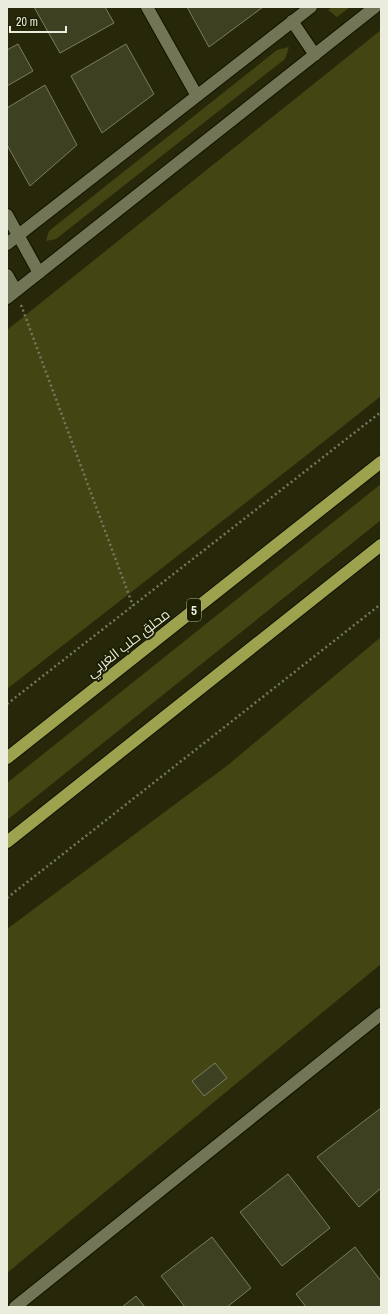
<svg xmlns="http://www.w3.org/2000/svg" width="388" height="1314" viewBox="0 0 388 1314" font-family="'Archivo Narrow',Cairo,sans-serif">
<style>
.green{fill:#434612}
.building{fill:#3e4022;stroke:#7b7e5d}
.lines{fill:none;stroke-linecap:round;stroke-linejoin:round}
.minor-casing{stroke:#101100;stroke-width:14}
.highway-casing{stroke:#101100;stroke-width:14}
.path{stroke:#76785f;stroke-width:2.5;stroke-dasharray:2 3;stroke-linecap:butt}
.minor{stroke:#737656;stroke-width:12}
.highway{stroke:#9da24f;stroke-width:12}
.labels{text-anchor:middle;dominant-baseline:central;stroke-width:4;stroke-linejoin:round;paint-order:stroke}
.shield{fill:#1d1f02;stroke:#acaf9a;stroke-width:1}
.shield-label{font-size:13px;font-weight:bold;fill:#eaeddb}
.street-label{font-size:14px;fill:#eaeddb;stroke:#1d1f02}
</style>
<rect width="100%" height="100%" fill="#27280a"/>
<path class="green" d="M332 7H350L337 17 328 10Z
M381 30V396L303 458 7 689V330Z
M289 47 285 59 56 239 46 241 49 231 277 50Z
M381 484V520L7 820V783Z
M381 637V964L7 1273V929L228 765Z"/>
<path class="building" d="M34 7H105L114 23 60 53Z
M187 7H263L209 47Z
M18 44 33 71 7 86V50Z
M126 44 154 94 102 133 71 76Z
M45 85 77 145 30 186 7 145V108Z
M215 1063 227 1078 204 1096 192 1081Z
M381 1108V1188L359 1207 317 1157Z
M288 1174 330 1228 282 1266 240 1212Z
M212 1237 251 1288 227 1307H185L161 1276Z
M355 1247 381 1281V1306L380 1307H306L296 1294Z
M136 1296 145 1307H122Z"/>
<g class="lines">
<defs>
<path id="minor" d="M147 7 197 96
M292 21 315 55
M7 215 39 273
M7 244 311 7
M7 275 16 291
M7 298 375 7
M15 1307 381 1014"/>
<path id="highway" d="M7 758 381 462
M7 842 381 545"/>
</defs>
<use href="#minor" class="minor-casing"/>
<use href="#highway" class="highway-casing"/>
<path class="path" d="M21 305 133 606
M7 704 381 412
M7 898 381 604"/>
<use href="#minor" class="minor"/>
<use href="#highway" class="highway"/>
</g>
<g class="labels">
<rect class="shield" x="187" y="599" width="14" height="22" rx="3"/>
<g class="shield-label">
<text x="194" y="610">5</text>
</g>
<g class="street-label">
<text transform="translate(128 643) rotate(-38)">محلق حلب الغربي</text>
</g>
</g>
<rect width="388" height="1314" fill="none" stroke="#eaeddb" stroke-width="16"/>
<path d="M10 26v6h56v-6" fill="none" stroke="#eaeddb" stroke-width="2"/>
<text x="16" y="26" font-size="12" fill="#eaeddb" stroke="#1d1f02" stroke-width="3" paint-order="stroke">20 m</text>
</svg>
